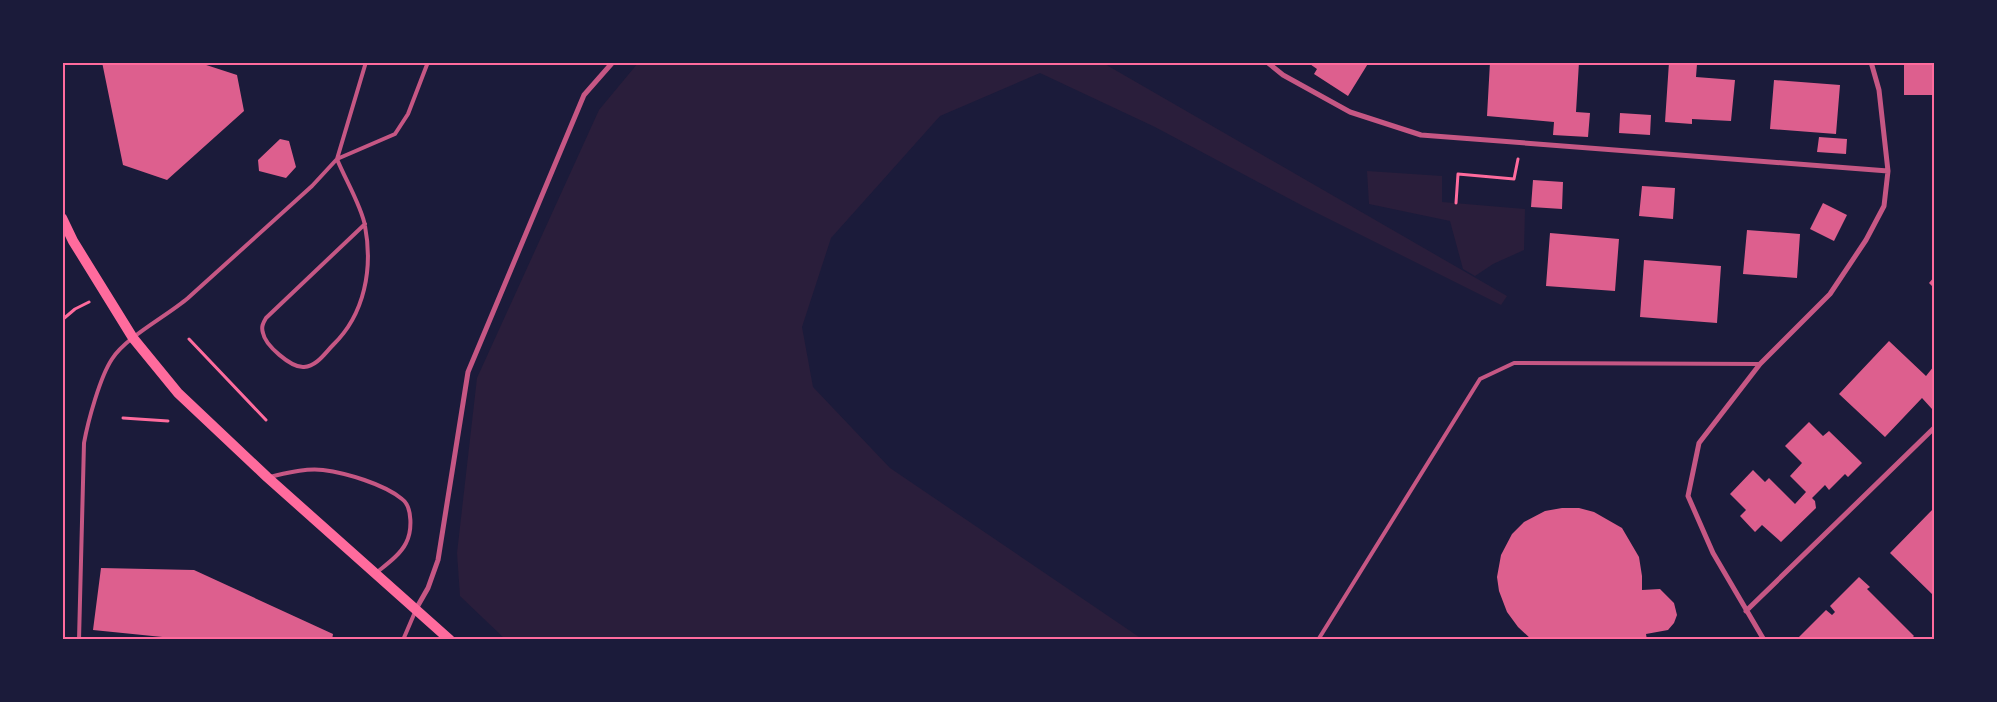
<svg xmlns="http://www.w3.org/2000/svg" width="1997" height="702" viewBox="0 0 1997 702" font-family="Figtree,sans-serif">
<style>
.green{fill:#2a1e3b}
.building{fill:#dd5f8e}
.lines{fill:none;stroke-linecap:round;stroke-linejoin:round}
.path{stroke:#ff6b9d;stroke-width:3}
.service{stroke:#c65784;stroke-width:4}
.minor{stroke:#c65784;stroke-width:5}
.secondary{stroke:#ff6b9d;stroke-width:10}
.neatline{fill:none;stroke:#ff6b9d;stroke-width:2}
</style>
<rect width="100%" height="100%" fill="#1b1b3a"/>
<path class="green" d="M638 63H1103L1507 296 1501 305 1303 206 1155 127 1040 73 940 116 831 238 802 327 813 387 890 468 1142 639H505L460 596 457 553 477 378 599 110Z
M1367 171 1442 176V202L1525 209 1524 250 1493 264 1475 276 1463 269 1450 221 1369 204Z"/>
<path class="building" d="M102 62H197L237 75 244 111 167 180 123 165Z
M1307 62H1369L1348 96 1314 74 1317 69Z
M1490 62H1579L1576 112 1590 113 1588 137 1553 135 1554 122 1487 116Z
M1669 62 1697 64 1696 77 1735 80 1731 121 1692 119V124L1665 122Z
M1904 62H1934V95H1904Z
M1774 80 1840 85 1836 134 1770 129Z
M1620 113 1651 115 1650 135 1619 133Z
M1819 137 1847 139 1846 154 1817 152Z
M280 139 289 141 296 167 286 178 259 171 258 160Z
M1533 180 1563 182 1562 209 1531 207Z
M1642 186 1675 188 1673 219 1639 216Z
M1823 203 1847 215 1834 241 1810 229Z
M1747 230 1800 234 1797 278 1743 274Z
M1550 233 1619 239 1615 291 1546 286Z
M1644 260 1721 266 1717 323 1640 317Z
M1934 277V288L1929 283Z
M1889 341 1926 376 1934 366V406L1932 409 1922 398 1885 437 1839 394Z
M1809 422 1823 436 1829 431 1862 463 1848 477 1845 474 1829 490 1825 485 1812 498 1815 501 1816 508 1781 542 1762 525 1755 532 1740 516 1746 510 1730 494 1753 470 1765 482 1769 478 1795 504 1806 492 1790 476 1802 463 1785 446Z
M1562 508H1579L1594 512 1622 528 1639 557 1642 576V590L1660 589 1674 603 1677 615 1674 623 1668 630 1646 634 1647 640H1532L1518 627 1507 612 1499 591 1497 577 1501 555 1512 534 1524 522 1545 511Z
M1933 509 1934 510V596L1890 553Z
M101 568 194 570 333 634 332 640H192L93 630Z
M1859 577 1870 587 1867 589 1914 636 1910 640H1800L1798 638 1826 610 1832 615 1835 612 1830 606Z"/>
<g class="lines">
<path class="path" d="M1456 203 1458 174 1514 179 1518 159
M62 320 75 309 89 302
M189 339 266 420
M123 418 168 421"/>
<path class="service" d="M365 224 266 318C263 323 261 327 263 333 265 345 291 368 304 367 317 366 325 353 333 345 365 314 373 268 365 226 362 207 344 177 337 159L395 134 408 114 428 62
M269 477C287 473 305 468 323 470 346 473 384 484 402 499 413 507 412 532 406 543 400 555 387 564 376 573
M79 640 84 443C88 421 100 377 112 359 126 337 167 316 188 298L312 186 337 159 366 62
M403 640 415 612
M1318 640 1480 379 1514 363 1760 364"/>
<path class="minor" d="M1267 62 1283 75 1350 112 1421 135 1888 171
M416 609 428 588 438 560 468 372 584 95 613 62
M1746 611 1934 428
M1764 640 1713 553 1688 496 1699 443 1760 364 1830 294 1866 240 1884 206 1888 171 1879 90 1871 62"/>
<path class="secondary" d="M62 218 73 241 133 338 178 393 267 477 450 640"/>
</g>
<rect width="1997" height="702" fill="none" stroke="#1b1b3a" stroke-width="128"/>
<rect x="64" y="64" width="1869" height="574" class="neatline"/>
</svg>
